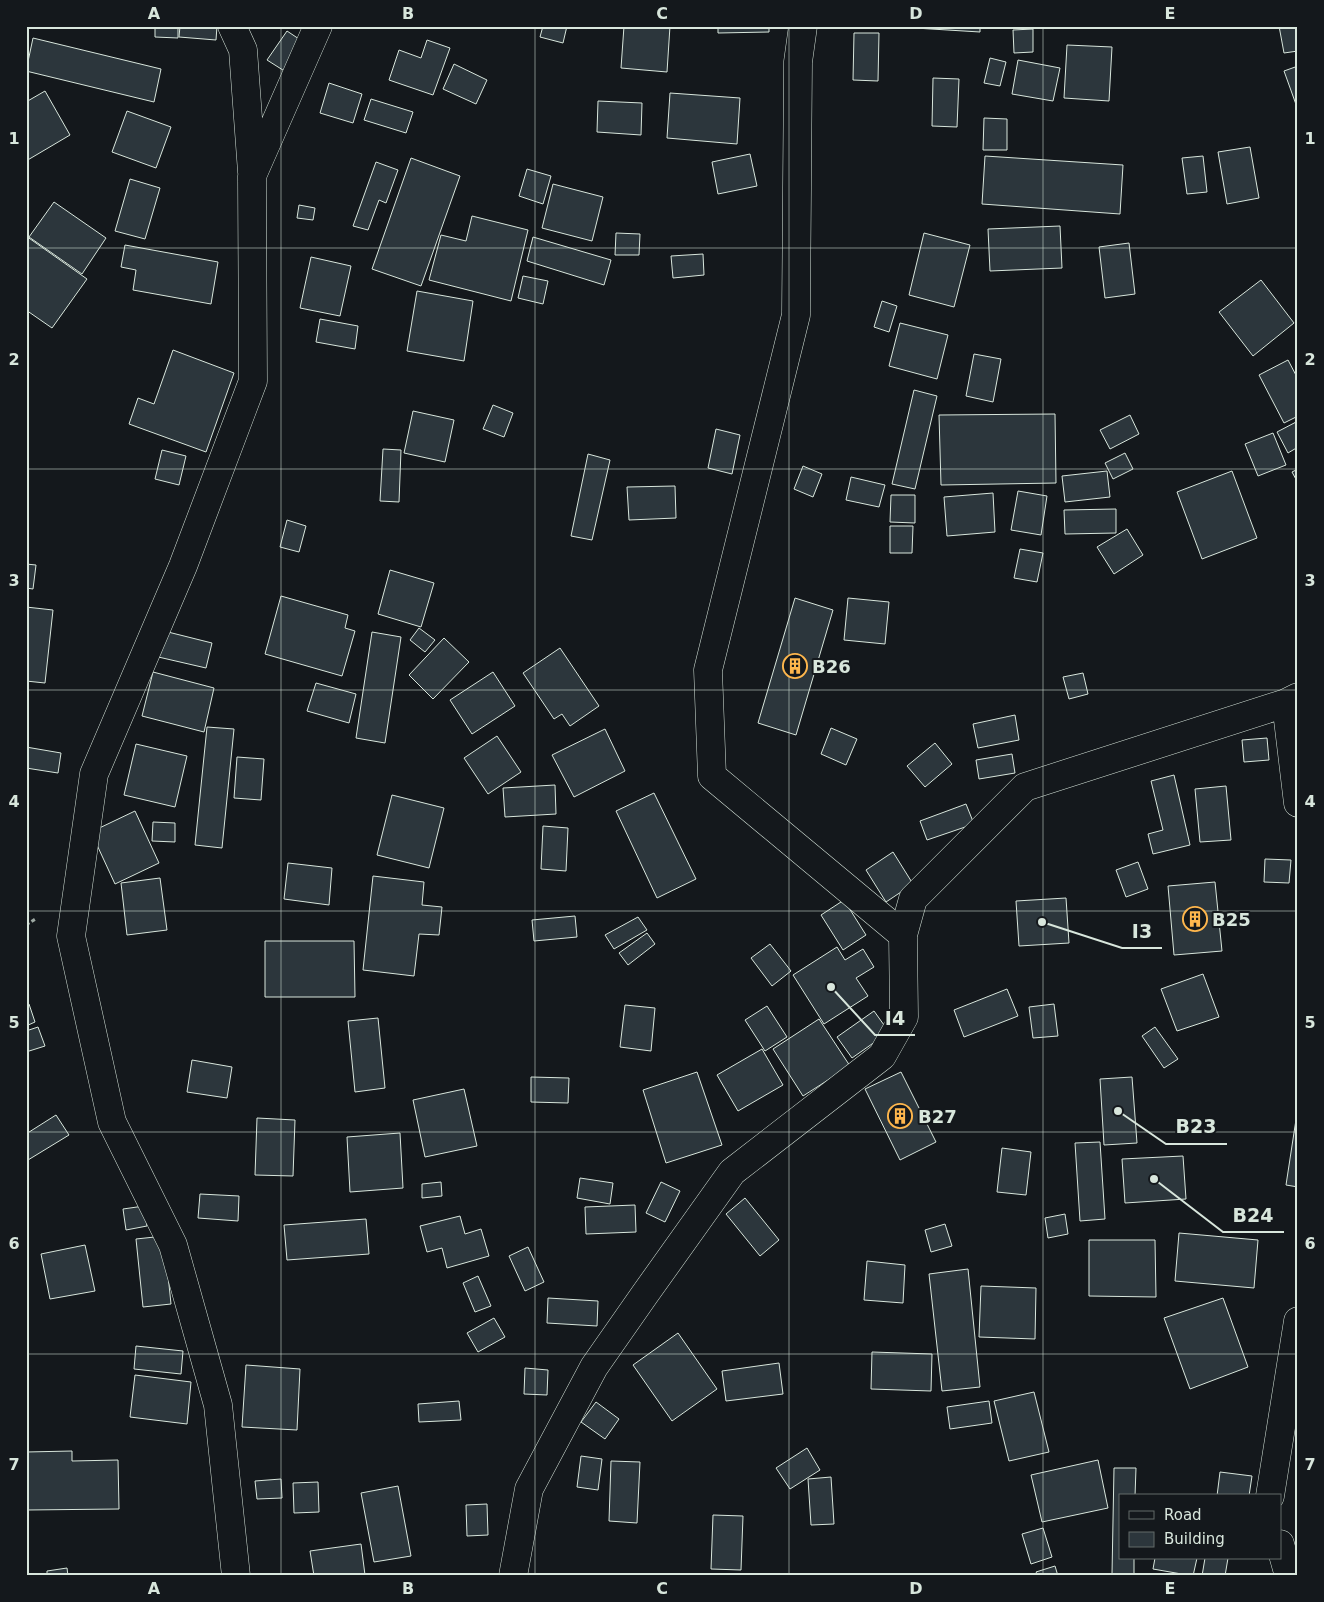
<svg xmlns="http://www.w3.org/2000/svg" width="1324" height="1602" viewBox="0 0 1324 1602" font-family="'DejaVu Sans',sans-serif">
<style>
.building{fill:#2c363c;stroke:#d8e6dc}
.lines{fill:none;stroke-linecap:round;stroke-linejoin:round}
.minor-casing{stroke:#d8e6dc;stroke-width:29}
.path{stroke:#9da8a2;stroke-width:3;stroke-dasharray:4 2.5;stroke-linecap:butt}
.minor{stroke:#14181c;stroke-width:28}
.grid{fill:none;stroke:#d8e6dc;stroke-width:1;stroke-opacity:0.55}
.labels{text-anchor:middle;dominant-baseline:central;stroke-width:4;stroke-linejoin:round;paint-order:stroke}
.poi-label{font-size:18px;font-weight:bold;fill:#d8e6dc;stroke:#14181c;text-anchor:start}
.leader{fill:none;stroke:#d8e6dc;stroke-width:2}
.callout-dot{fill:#d8e6dc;stroke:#14181c;stroke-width:2}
.callout-label{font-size:19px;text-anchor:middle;font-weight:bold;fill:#d8e6dc;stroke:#14181c;stroke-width:4;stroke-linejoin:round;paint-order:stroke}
.neatline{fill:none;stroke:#d8e6dc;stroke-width:2}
.grid-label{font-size:16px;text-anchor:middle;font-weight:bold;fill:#d8e6dc}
</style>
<rect width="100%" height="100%" fill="#14181c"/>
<path class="building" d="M155 26H178V38L155 37Z
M180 26H217L216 40 179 37Z
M543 26H567L563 43 540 37Z
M624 26H670L667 72 621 68Z
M718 26H769V32L718 33Z
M915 26H980V32L915 28Z
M1279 26H1298V51L1284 53Z
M1033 29V52L1014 53 1013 30Z
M287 31 305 43 286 72 267 60Z
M854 33H879L878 81 853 80Z
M33 38 161 69 154 102 26 71Z
M427 40 450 48 433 95 389 80 399 50 421 58Z
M1067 45 1112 47 1109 101 1064 98Z
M990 58 1006 62 1000 86 984 83Z
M1018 60 1060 68 1053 101 1012 94Z
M454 64 487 80 476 104 443 89Z
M1298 66V110L1284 71Z
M933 78 959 79 957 127 932 126Z
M329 83 362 94 353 123 320 113Z
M45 91 70 135 26 161V102Z
M670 93 740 98 737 144 667 138Z
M371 99 413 112 406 133 364 120Z
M598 101 642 103 641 135 597 132Z
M127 111 171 127 156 168 112 152Z
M984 118 1007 119V150H983Z
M1250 147 1259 198 1227 204 1218 152Z
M750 154 757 186 718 194 712 162Z
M985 156 1123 165 1120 214 982 204Z
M1203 156 1207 192 1187 194 1182 158Z
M411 158 460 176 421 286 372 269Z
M376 162 398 170 386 203 379 200 368 230 353 226Z
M527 169 551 176 543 204 519 196Z
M130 179 160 188 145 239 115 231Z
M553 184 603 197 592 241 542 228Z
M54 202 106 238 82 274 29 237Z
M299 205 315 208 313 220 297 218Z
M472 216 528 230 511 301 429 280 441 235 466 241Z
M1060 226 1062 268 990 271 988 229Z
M616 233 640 234 639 255H615Z
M924 233 970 245 954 307 909 295Z
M26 236 87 279 52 328 26 310Z
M533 237 611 260 604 285 527 261Z
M1129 243 1135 294 1105 298 1099 247Z
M125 245 218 262 211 304 133 290 136 270 121 267Z
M703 254 704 275 673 278 671 256Z
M311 257 351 266 340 316 300 308Z
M523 276 548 281 543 304 518 298Z
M1261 280 1294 323 1253 356 1219 312Z
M417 291 473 301 464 361 407 351Z
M882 301 897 306 889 332 874 327Z
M320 319 358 326 355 349 316 342Z
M900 323 948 335 937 379 889 366Z
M173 350 234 373 206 452 129 424 138 398 154 404Z
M974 354 1001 359 993 402 966 396Z
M1288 360 1298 379V416L1284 423 1259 375Z
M914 390 937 396 915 489 892 484Z
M493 405 513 413 504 437 483 429Z
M413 411 454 420 445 462 404 453Z
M1055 414 1056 483 941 485 939 415Z
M1130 415 1139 434 1110 449 1100 430Z
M1298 421V447L1288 453 1277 432Z
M716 429 740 435 732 474 708 468Z
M1273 433 1286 465 1258 476 1245 444Z
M383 449 401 450 399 502 380 501Z
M162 450 186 456 179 485 155 479Z
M1125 453 1133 469 1113 479 1105 463Z
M588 454 610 460 592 540 571 536Z
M803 466 822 474 813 497 794 489Z
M1298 469V483L1292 472Z
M1107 471 1110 497 1065 502 1062 476Z
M1232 471 1257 538 1202 559 1177 492Z
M851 477 885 485 879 507 846 500Z
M675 486 676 518 629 520 627 487Z
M1018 491 1047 496 1041 535 1011 530Z
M993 493 995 532 947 536 944 497Z
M891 495H915V523L890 522Z
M1116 509V533L1065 534 1064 510Z
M287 520 306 526 299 552 280 547Z
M890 526H913L912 553H890Z
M1127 529 1143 555 1114 574 1097 547Z
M1020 549 1043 553 1037 582 1014 578Z
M26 564 36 565 33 589 26 588Z
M390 570 434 583 421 627 378 614Z
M281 596 348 615 345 628 355 631 342 676 265 654Z
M795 598 833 610 796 735 758 723Z
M848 598 889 602 885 644 844 640Z
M26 607 53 610 45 683 26 681Z
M419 628 435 640 425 652 410 640Z
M160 630 212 643 206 668 154 656Z
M372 632 401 637 385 743 356 738Z
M444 638 469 662 433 699 409 675Z
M560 648 599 706 570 726 562 714 554 719 523 673Z
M153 672 214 688 204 732 142 716Z
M493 672 515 706 472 734 450 700Z
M1083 673 1088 694 1069 699 1063 677Z
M316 683 356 694 349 723 307 711Z
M1015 715 1019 740 978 748 973 724Z
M207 727 234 729 222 848 195 845Z
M831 728 857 739 846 765 821 754Z
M605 729 625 771 574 797 552 755Z
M497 736 521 772 488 794 464 758Z
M1267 738 1269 760 1244 762 1242 740Z
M935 743 952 764 925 787 907 766Z
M136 744 187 756 175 807 124 795Z
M26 747 61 753 58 773 26 768Z
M1012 754 1015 773 979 779 976 760Z
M237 757 264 759 261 800 234 798Z
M1174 775 1190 845 1153 854 1148 834 1163 830 1151 781Z
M555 785 556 814 505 817 503 788Z
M1226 786 1231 840 1200 842 1195 789Z
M654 793 696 879 657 898 616 811Z
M392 795 444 808 429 868 377 855Z
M966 804 974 824 927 840 920 821Z
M135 811 159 863 115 884 91 832Z
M153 822 175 823V842L152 841Z
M543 826 568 828 566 871 541 869Z
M893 852 913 884 886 902 866 870Z
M1265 859 1291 860 1289 883 1264 882Z
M1138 862 1148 889 1126 897 1116 870Z
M288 863 332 868 329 905 284 899Z
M373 876 424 882 422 905 442 907 439 935 419 934 414 976 363 970Z
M160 878 167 930 127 935 121 883Z
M1215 882 1222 951 1174 955 1168 886Z
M1066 898 1069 943 1019 946 1016 901Z
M844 900 866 935 843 950 821 915Z
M575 916 577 937 534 941 532 920Z
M638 917 647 930 614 949 605 935Z
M647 933 655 944 628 965 619 953Z
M265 941H354L355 997H265Z
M770 944 791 971 772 986 751 958Z
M837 947 845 960 863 949 874 967 856 978 868 996 824 1024 793 975Z
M1203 974 1219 1017 1177 1031 1161 989Z
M1007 989 1018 1016 964 1037 954 1010Z
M26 1004H29L35 1022 26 1026Z
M1054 1004 1058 1036 1033 1038 1029 1007Z
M625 1005 655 1008 651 1051 620 1047Z
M767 1006 787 1037 765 1051 745 1020Z
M874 1011 889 1032 852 1058 837 1037Z
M378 1018 385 1088 355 1092 348 1021Z
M819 1019 850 1066 803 1096 773 1049Z
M38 1027 45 1046 26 1052V1031Z
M1155 1027 1178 1059 1164 1068 1142 1036Z
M762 1049 783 1085 738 1111 717 1075Z
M192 1060 232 1067 227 1098 187 1092Z
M697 1072 722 1145 666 1163 643 1090Z
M901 1072 936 1142 900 1160 865 1089Z
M531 1077 569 1078 568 1103 531 1102Z
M1132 1077 1137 1143 1104 1145 1100 1079Z
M464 1089 477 1146 425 1157 413 1100Z
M1297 1113H1298V1187L1286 1185Z
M56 1115 69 1135 28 1160 26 1157V1134Z
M257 1118 295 1120 293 1176 255 1175Z
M400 1133 403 1188 350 1192 347 1137Z
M1100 1142 1105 1219 1080 1221 1075 1143Z
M1002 1148 1031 1152 1026 1195 997 1192Z
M1183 1156 1186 1199 1125 1203 1122 1159Z
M580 1178 613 1183 610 1204 577 1198Z
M441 1182 442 1196 422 1198V1184Z
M661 1182 680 1191 665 1222 646 1213Z
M200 1194 239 1196 238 1221 198 1218Z
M745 1198 779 1240 760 1256 726 1214Z
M635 1205 636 1232 586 1234 585 1207Z
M144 1206 147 1226 126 1230 123 1209Z
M1065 1214 1068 1234 1048 1238 1045 1218Z
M460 1216 465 1234 481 1229 489 1256 447 1268 442 1248 427 1252 420 1226Z
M366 1219 369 1254 287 1260 284 1225Z
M945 1224 952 1246 931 1252 925 1230Z
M1179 1233 1258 1240 1254 1288 1175 1281Z
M164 1236 171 1304 143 1307 136 1239Z
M1089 1240H1155L1156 1297 1089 1296Z
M85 1245 95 1291 50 1299 41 1254Z
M528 1247 544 1282 525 1291 509 1256Z
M867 1261 905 1265 903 1303 864 1300Z
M968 1269 980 1387 942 1391 929 1274Z
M478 1276 491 1306 475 1312 463 1283Z
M981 1286 1036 1288 1035 1339 979 1337Z
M548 1298 598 1301 597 1326 547 1323Z
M1223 1298 1248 1367 1190 1389 1164 1318Z
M494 1318 505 1337 478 1352 467 1333Z
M678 1333 717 1389 672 1421 633 1365Z
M136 1346 183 1351 181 1374 134 1369Z
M872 1352 932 1354 931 1391 871 1389Z
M779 1363 783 1394 726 1401 722 1371Z
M246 1365 300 1369 297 1430 242 1427Z
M525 1368 548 1370 547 1395 524 1394Z
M135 1375 191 1382 187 1424 130 1417Z
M1034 1392 1049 1452 1009 1461 994 1401Z
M459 1401 461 1420 419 1422 418 1404Z
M989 1401 992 1423 950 1429 947 1407Z
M596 1402 619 1419 605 1439 581 1422Z
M807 1448 820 1470 790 1489 776 1468Z
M72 1451V1461L118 1460 119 1509 26 1510V1452Z
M581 1456 602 1459 598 1490 577 1487Z
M1098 1460 1108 1508 1042 1522 1031 1475Z
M611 1461 640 1462 637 1523 609 1521Z
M1114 1468H1136L1135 1496H1120V1558H1134V1575L1112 1574Z
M1220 1472 1252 1476 1249 1496H1217Z
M831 1477 834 1524 811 1525 808 1479Z
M281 1479 282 1498 257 1499 255 1481Z
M318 1482 319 1512 294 1513 293 1483Z
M398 1486 411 1556 374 1562 361 1493Z
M487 1504 488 1535 467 1536 466 1505Z
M713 1515 743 1516 741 1570 711 1569Z
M1043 1528 1052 1557 1031 1564 1022 1534Z
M361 1544 365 1575 314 1576 310 1551Z
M1155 1558H1197L1193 1576 1153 1569Z
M1205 1558H1228L1225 1576H1202Z
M1055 1566 1058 1576H1038L1036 1572Z
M67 1568 68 1576H47V1571Z"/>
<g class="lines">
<defs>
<path id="minor" d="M232 26 243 50 252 172
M803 26 798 62 796 315 708 670 712 776 903 935
M1286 703 1298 803
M1270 1496 1298 1321
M1280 1544 1289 1576
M236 1576 218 1405 173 1245 112 1122 71 936 94 774 183 566 253 381 252 176 318 26
M513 1576 529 1489 594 1367 645 1294 732 1172 882 1056 904 1017 903 935 913 899 1025 787 1286 703 1298 697"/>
</defs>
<use href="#minor" class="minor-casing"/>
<path class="path" d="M26 925 37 918"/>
<use href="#minor" class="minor"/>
</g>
<path class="grid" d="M281 26V1576M535 26V1576M789 26V1576M1043 26V1576M26 248H1298M26 469H1298M26 690H1298M26 911H1298M26 1132H1298M26 1354H1298"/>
<defs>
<symbol id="building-ring" viewBox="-11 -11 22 22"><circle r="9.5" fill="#14181c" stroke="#ffb74d" stroke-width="1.5"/><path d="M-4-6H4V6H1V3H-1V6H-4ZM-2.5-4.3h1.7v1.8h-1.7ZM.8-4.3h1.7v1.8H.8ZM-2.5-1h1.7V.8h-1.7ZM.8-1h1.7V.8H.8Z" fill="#ffb74d"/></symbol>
</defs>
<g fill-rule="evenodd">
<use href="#building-ring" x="781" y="652" width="28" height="28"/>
<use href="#building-ring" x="1181" y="905" width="28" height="28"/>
<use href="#building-ring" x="886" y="1102" width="28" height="28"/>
</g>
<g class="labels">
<g class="poi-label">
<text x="812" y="666">B26</text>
<text x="1212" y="919">B25</text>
<text x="918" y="1116">B27</text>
</g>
</g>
<path class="leader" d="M1042 922L1122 948H1162M831 987L875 1035H915M1118 1111L1166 1144H1227M1154 1179L1223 1232H1284"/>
<g class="callout-dot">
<circle cx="1042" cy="922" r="5"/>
<circle cx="831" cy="987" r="5"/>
<circle cx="1118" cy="1111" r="5"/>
<circle cx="1154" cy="1179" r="5"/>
</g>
<g class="callout-label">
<text x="1142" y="938">I3</text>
<text x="895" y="1025">I4</text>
<text x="1196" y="1133">B23</text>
<text x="1253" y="1222">B24</text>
</g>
<rect width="1324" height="1602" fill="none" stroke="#14181c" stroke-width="55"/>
<rect x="1119" y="1494" width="162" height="65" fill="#14181c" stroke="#626a69"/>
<rect x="1129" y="1511" width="25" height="8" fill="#14181c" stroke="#626a69"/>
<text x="1164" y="1520" font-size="15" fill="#d8e6dc">Road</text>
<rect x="1129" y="1532" width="25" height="15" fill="#2c363c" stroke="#626a69"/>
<text x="1164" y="1544" font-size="15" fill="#d8e6dc">Building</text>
<rect x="28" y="28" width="1268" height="1546" class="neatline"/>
<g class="grid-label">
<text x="154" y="19">A</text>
<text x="408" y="19">B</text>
<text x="662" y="19">C</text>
<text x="916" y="19">D</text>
<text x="1170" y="19">E</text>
<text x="14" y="144">1</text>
<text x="1310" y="144">1</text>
<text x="14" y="365">2</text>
<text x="1310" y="365">2</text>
<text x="14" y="586">3</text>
<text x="1310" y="586">3</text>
<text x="14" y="807">4</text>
<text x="1310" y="807">4</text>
<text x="14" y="1028">5</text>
<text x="1310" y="1028">5</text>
<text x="14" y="1249">6</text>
<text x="1310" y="1249">6</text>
<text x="14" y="1470">7</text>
<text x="1310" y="1470">7</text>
<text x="154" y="1594">A</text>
<text x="408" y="1594">B</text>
<text x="662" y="1594">C</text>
<text x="916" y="1594">D</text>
<text x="1170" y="1594">E</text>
</g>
</svg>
